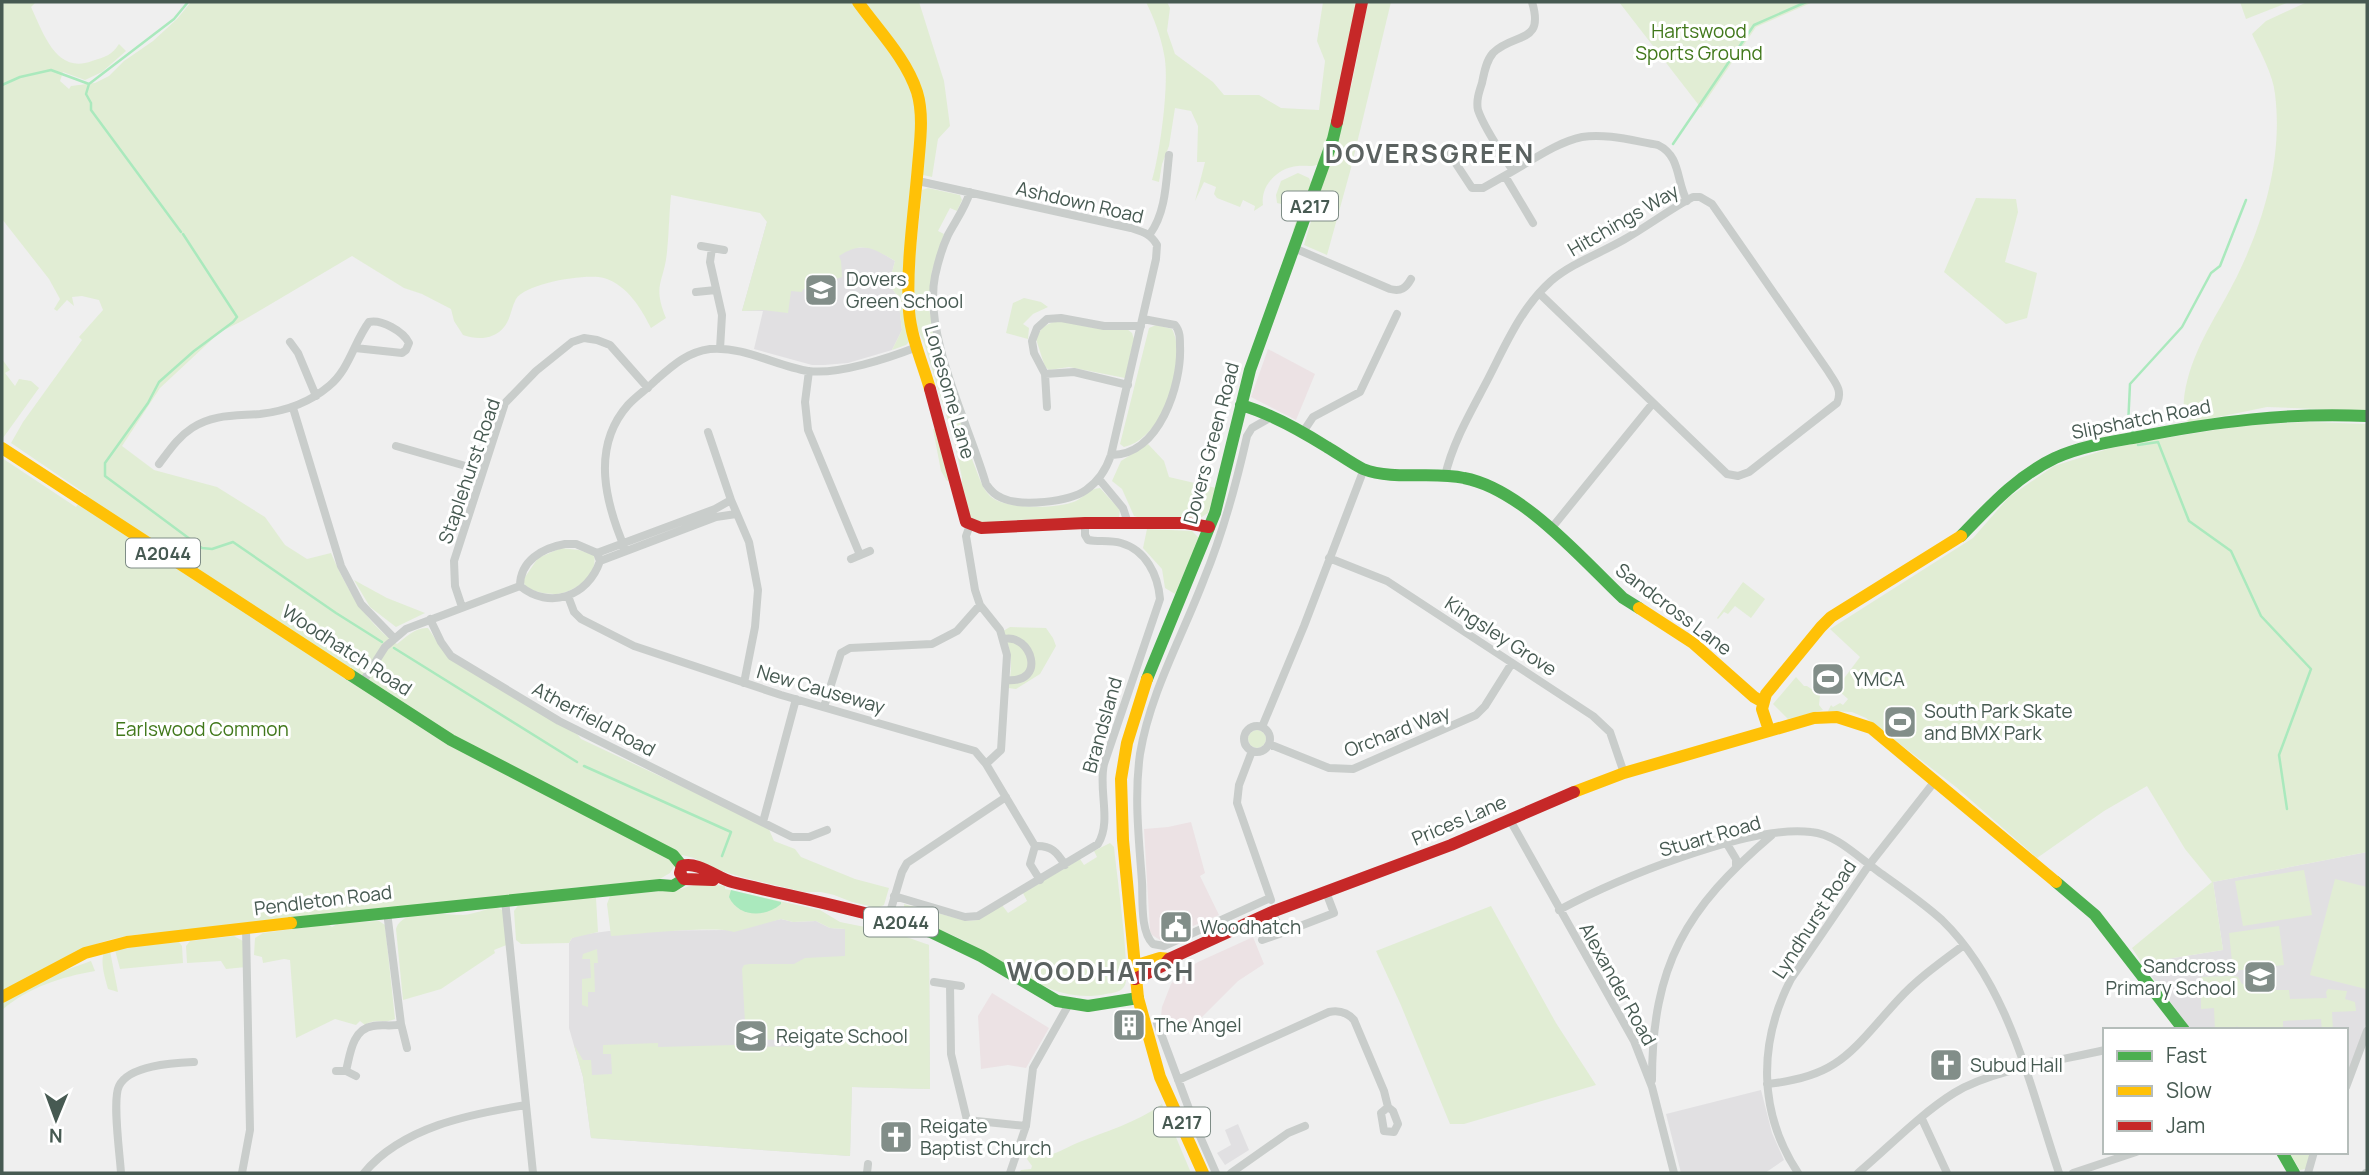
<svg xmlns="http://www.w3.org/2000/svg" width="2369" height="1175" viewBox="0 0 2369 1175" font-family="Manrope,sans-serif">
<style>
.commercial{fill:#ece2e4}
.education{fill:#e1e0e2}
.green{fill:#e1edd4}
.water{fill:#aae9bd}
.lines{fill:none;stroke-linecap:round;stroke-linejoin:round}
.stream{stroke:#aae9bd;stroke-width:2.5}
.street{stroke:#c9cdcb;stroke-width:8}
.fast{stroke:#4caf50;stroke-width:12}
.slow{stroke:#ffc107;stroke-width:12}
.jam{stroke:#c62828;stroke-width:12}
.labels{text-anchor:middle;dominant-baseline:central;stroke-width:6;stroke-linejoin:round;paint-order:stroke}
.shield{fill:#fff;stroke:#7e8c86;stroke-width:2}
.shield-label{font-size:18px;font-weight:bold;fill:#475a52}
.park-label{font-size:19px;fill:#41781b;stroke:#fff}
.street-label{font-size:19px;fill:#475a52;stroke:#fff}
.poi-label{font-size:19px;fill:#475a52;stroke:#fff;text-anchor:start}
.district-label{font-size:26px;font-weight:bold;letter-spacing:2px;fill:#5b6260;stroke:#fff}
</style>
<rect width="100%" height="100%" fill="#efefef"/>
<path class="commercial" d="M1268 349 1315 374 1296 420 1251 397Z
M1191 822 1205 873 1200 876 1219 915 1160 940 1152 935 1150 931 1144 829 1168 827Z
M1253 937 1264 964 1238 981 1190 1029 1167 1035 1161 1016 1162 1007 1171 984 1181 972 1198 962Z
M992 993 1049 1028 1026 1068 1008 1065 981 1069 978 1016Z"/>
<path class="education" d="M767 222 851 248 872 247 895 261 889 284 898 297 902 330 892 350 848 363 824 365H812L754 349 763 311H742Z
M2367 852V1021L2346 1078V1030H2191L2142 963 2223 950 2213 882Z
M781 919 793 922 816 921 830 928 861 930 929 945 930 1089 852 1087 850 1156 591 1138 583 1077 569 1028V943L572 938 579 935 609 931 729 930Z
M1761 1090 1772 1133 1784 1160 1765 1173H1681L1666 1114Z
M1238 1124 1249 1150 1225 1165 1217 1153 1231 1145 1225 1130Z"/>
<path class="green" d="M2 2H36L31 7C43 32 56 75 92 61 105 57 112 55 119 44L126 51 102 72 85 80 63 72 60 81 69 89 71 86 95 83 109 76 124 61 153 41 177 19 191 2H851C882 37 910 70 917 118L911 340 906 345 892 350 902 330 898 297 889 284 895 261C873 248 862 241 839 256L841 261 842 277 824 283 825 290 803 289 802 292 791 291 788 313 763 310 742 311 767 222 760 213 671 195C669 214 669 233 667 252 664 283 652 284 666 318L651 328C641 308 627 285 604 278 587 273 526 283 516 299 510 310 511 323 499 332 488 340 475 339 463 335L454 321 451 309 422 294 404 288 352 256 242 321 220 332 160 388 122 446 154 470 217 487 265 517 285 545 307 559 331 553C346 587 365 622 397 644 406 637 416 627 428 628L448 658 578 735 581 739 768 827 774 841 795 849 801 857 855 879 889 888 884 905 877 908 852 902 834 895 821 892H804L745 878 708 867 694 858 682 855 670 873 658 880 569 888 548 892 160 934C100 931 52 965 2 993V458L76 507 86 494 11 443 23 422 82 340 79 337 103 310 99 300 82 296 72 297 74 306 67 300 57 311 54 309 60 299 49 279 2 219Z
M863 2H919L944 81 950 126 938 139 932 177 923 175 921 91Z
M1146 2H1167L1170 8 1167 31 1175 54 1213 82 1224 95H1259L1281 108 1319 110 1325 61 1317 41 1323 2H1356L1339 97 1321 163C1312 168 1307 165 1298 166 1278 167 1260 186 1263 205L1254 211 1255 206 1243 200 1240 207 1217 198 1214 194 1216 187 1204 182 1195 201 1205 162H1197L1198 126 1191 111 1175 108 1169 146 1162 164 1159 182 1152 180C1160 154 1170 80 1164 54 1161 37 1154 18 1146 2Z
M1368 2H1391L1351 168 1327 255 1304 245 1352 83Z
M1619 2H1813L1756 27 1701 108Z
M2240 2H2289L2246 19Z
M2307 2H2367V411L2267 407 2189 423 2184 418C2180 376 2205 334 2225 299 2259 238 2284 165 2275 94 2273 74 2260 52 2252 34L2266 21Z
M1298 173 1309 178 1313 187 1298 232 1293 230 1296 221 1289 217 1290 206 1277 203 1276 195 1281 181Z
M928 188 960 195 962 200 957 211 950 208 938 231 944 234 932 271 929 310 973 462C978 473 981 487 990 496 1005 510 1058 509 1076 501 1084 497 1090 488 1100 488L1120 510 1119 518 1115 520 1031 519 984 523 970 518 962 490V478L954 440 924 343 913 319 912 287 922 190Z
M1976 198 2016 199 2018 212 2005 262 2037 273 2027 318 2006 324 1944 272Z
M1024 298 1041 302 1048 307 1033 314 1023 324 1029 328 1028 339 1006 333 1013 303Z
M1061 321 1094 328 1127 329 1132 333 1134 339 1125 378 1069 367 1049 370 1045 367 1036 339C1040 327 1048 322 1061 321Z
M1156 325 1172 329C1189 363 1164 438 1124 447L1120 444 1149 328Z
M2 359 10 370 5 373 15 386 19 379 31 381 39 388 3 438Z
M2308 422 2367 424V852L2213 882 2223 950 2142 963 2132 948 2212 882 2185 849 2147 786 2104 811 2037 858 1956 787 1866 718 1852 712 1828 711 1831 705 1833 707 1840 703 1843 705 1848 699 1839 691 1842 687 1839 685 1860 657 1830 629 1973 538 2009 497 2054 466 2111 448 2159 439 2246 425Z
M933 429H937L949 480 947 481 941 471Z
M1148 444 1164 461 1169 477 1216 488 1208 513 1202 517 1140 518 1134 516 1122 489 1112 481 1121 461Z
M1147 529 1192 531 1199 538 1175 594 1165 588 1162 569 1143 548Z
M561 548 579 550 594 555C599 576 572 594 554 594 544 594 535 591 526 588L523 580 538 558Z
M354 580 387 598 425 613 396 627 370 607Z
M1743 582 1765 599 1751 618 1735 606 1728 614 1724 612 1718 619 1717 618Z
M1010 627 1046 628 1053 638 1056 646 1040 674 1016 689 1008 688C1013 668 1012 650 1003 631Z
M1796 677 1804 686H1807L1820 695 1819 705 1823 710 1788 719 1773 704Z
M1248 739a9 9 0 1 1 18 0a9 9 0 1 1-18 0Z
M1110 843 1114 847C1116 869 1131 971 1125 985 1122 992 1113 993 1106 994 1054 1006 1008 964 965 941 945 931 925 924 905 917L904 904 967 921 978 920 1002 905 1008 913 1027 901 1023 893 1080 859 1084 865 1097 857 1094 851Z
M2304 870 2312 915 2243 926 2235 881Z
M2335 879 2367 887 2366 989 2310 975Z
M699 883 725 886V889L820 910 840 922 895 933 929 945 930 1089 852 1087 850 1156 591 1138 583 1077 574 1045 583 1060H591L592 1075 612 1074 611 1054H603V1045L658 1043V1047L735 1045 751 1047 822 1046 821 1039 746 1040 742 969 744 965 750 964H794L805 958 845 956V929L830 928 816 921 793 922 781 919 734 932C718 925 634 934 611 936L607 904 610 896 681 889Z
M594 896 596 898 598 932 572 938 569 943 521 944 516 940 514 911 519 904Z
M1491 906 1556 1023 1596 1085 1464 1124H1450L1400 1003 1376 951Z
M496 907 504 911 509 944 494 950 495 953 441 989 403 1000 396 929C403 907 444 915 463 915 475 914 485 909 496 907Z
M379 921 385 925 395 1019C384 1024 374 1018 365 1025L360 1021 356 1025 335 1019 296 1038 290 960 284 959 263 963 262 957 254 955 255 938 263 933 328 924 332 927 339 923Z
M2279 926 2284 965 2233 971 2229 933Z
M234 936 243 941 246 967 226 969 221 961 187 963 186 946 190 941Z
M179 942 182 946 183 963 120 969 115 950 117 948Z
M597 949 598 963H594L595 992H588V1007L582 1005V979L591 978 590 959H582L583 954Z
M110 951 118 992 108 989C105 977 100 964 104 952Z
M91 961 95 971C61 977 29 987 2 1010V1002L55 974Z
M2233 976 2238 977 2242 984H2264L2271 990H2289L2290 999 2327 998 2326 992 2328 989 2347 991 2345 999 2355 1002 2356 1011 2332 1012 2333 1030H2322L2321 1019 2283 1021V1030H2241L2237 1026 2233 1030H2215L2214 1008 2201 1009V977Z
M1162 1104 1191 1173H1019L1021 1170 1031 1169 1032 1166 1027 1159 1028 1154 1038 1149 1042 1156C1056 1155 1065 1148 1077 1143 1106 1131 1136 1123 1162 1104Z
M2289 1152H2311L2306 1169 2300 1170Z"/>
<path class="water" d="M731 890 781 902V904C765 918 738 917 729 897Z"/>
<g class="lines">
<path class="stream" d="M89 84 86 94 91 103V110L181 232
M89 84 174 19 188 2
M2 85 20 77 51 70 89 84
M1673 144 1754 25 1806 2
M183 234 237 317 233 322 194 351 159 382 148 403 105 463V476L202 548 212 549 233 542 336 613 382 642
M2133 432 2128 426 2130 384 2182 327 2211 273 2220 266 2246 200
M2138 445 2158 442 2189 521 2231 551 2261 616 2311 669 2279 755 2287 809
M394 648 577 762
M584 766 731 832 722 856"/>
<path class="street" d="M1532 2C1545 45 1514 32 1493 53 1486 61 1484 73 1482 83 1479 92 1476 101 1478 110 1484 128 1502 154 1513 171 1534 159 1558 142 1582 137 1606 133 1634 141 1658 145 1681 156 1676 181 1687 201
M1449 153 1472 188H1483L1513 171
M1505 176 1533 223
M918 181 1131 228C1143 232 1151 234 1157 245L1156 259 1111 455C1106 470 1099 481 1086 490 1069 502 1021 507 1002 498 994 495 990 490 986 484 969 425 923 335 935 276 938 262 942 248 948 235 956 220 965 208 970 192
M1150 234C1166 212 1166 182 1169 155
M701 246 724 250
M712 248 710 262 722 315 720 349
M1294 248 1390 289C1401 292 1406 288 1411 279
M696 292 716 290
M290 342 298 353 316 396
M809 371 805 402 808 430 860 555
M1045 374 1047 407
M1128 385 1074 372 1045 374 1034 353 1032 341 1037 328 1047 319 1061 318 1104 326H1141
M293 408 341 566 361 604 394 638
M708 432 731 500 749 542 758 590 755 627 744 683
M1303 432 1313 417 1360 392 1397 314
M396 446 483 471
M1111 455C1159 456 1182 384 1180 346 1180 338 1180 331 1175 325L1143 319
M159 464C169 451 178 437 192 428 213 414 236 416 260 414 286 411 309 403 329 386 349 370 354 342 369 322 381 319 403 331 409 343L406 350 402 353 355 348
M1445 476C1453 441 1472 410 1488 379 1506 344 1521 308 1551 281 1572 263 1601 253 1625 239 1648 226 1670 209 1693 197H1700L1712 204 1828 371C1835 383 1843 390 1837 403L1749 472 1738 476 1727 474 1539 293
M1099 479 1123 508 1128 523
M970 525 966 536 975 590 980 605 1000 630 1007 655 1001 750 986 764
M1550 530 1653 403
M565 544H576L597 553 600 561C588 597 549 610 520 586 520 561 542 548 565 544Z
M626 551C606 505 590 448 628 405 636 396 647 389 656 380 672 366 687 352 710 349 744 346 776 366 808 371 838 375 889 358 917 347
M597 553 715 509 731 500
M1329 558 1387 581 1593 716 1610 732 1624 773
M851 559 870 551
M600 561 716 517 736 514
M568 596 574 612 581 619 634 646 781 695 975 751 986 764 1035 846
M462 607 455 586 454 561 505 403 536 371 572 342 584 338 597 340 610 345 648 388
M430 619 441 642 451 656 559 721 792 837H809L827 830
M1004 639C1031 633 1048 684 1006 680
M362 683 385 647 406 629 520 586
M824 707 841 653 850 648 932 644 957 631 980 605
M1244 739a13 13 0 1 1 26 0a13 13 0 1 1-26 0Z
M1262 727 1304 626 1364 469
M1269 744 1329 768 1353 769 1476 715 1485 706 1512 663
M1252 751 1239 785 1237 803 1271 900
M1510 820 1634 1041 1652 1087 1674 1173
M763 822 796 699
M1727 844 1736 859V865
M1040 880 1030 864 1035 846C1051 845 1057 852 1065 865
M894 896 965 917 978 916 1098 844C1112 821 1098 790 1104 764L1160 599C1158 575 1146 550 1121 543 1110 540 1098 542 1088 540L1085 535V523
M1270 898 1164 946 1153 944C1140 931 1143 900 1142 882 1139 840 1134 797 1140 754 1150 693 1182 637 1204 579 1223 533 1236 485 1247 436L1252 428 1273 416
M505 900 533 1173
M1559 910C1615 880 1749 824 1811 832 1836 834 1858 857 1879 872 1900 887 1922 902 1942 920 2009 985 2030 1087 2059 1173
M387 912 401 1024 407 1048
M1272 912 1282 933 1334 913 1326 892
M888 919 902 872 907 863 1006 797
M1262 940 1282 933
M934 982 961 986
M950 985 951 1054 967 1120 1026 1126
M1157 1023 1195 1125 1216 1173
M1634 1041 1653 1035
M336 1071H346L356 1076
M346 1071C350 1055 352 1029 373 1026 383 1024 391 1027 401 1024
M1178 1080 1329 1012C1339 1010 1347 1012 1354 1020L1384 1091 1388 1107
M1652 1080C1652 965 1686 908 1772 835
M1767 1084C1840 1077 1852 1050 1898 1000 1917 979 1941 962 1964 945
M2346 1087 2367 1031
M1388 1107 1393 1111 1398 1124 1394 1132 1384 1131 1381 1113Z
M1922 1119 1947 1173
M121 1173C120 1155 112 1100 119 1086 129 1065 174 1063 194 1062
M242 1173 250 1130 246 928
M364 1173C402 1127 470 1114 526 1105
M867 1173 868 1164
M1010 1173 1026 1126 1033 1068 1069 1004
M1231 1173 1288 1133 1305 1126
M1798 1173C1758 1112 1758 1043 1791 979L1869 865 1935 781
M1858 1173C1889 1147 1919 1115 1954 1093 1993 1069 2059 1061 2105 1050
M2073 1173 2136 1152
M2308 1173 2314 1152
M2366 1173H2367"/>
<path class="fast" d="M1241 405C1272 414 1300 430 1327 447 1339 454 1351 463 1363 469 1394 481 1432 471 1464 478 1522 489 1581 558 1623 598L1639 608
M1961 536C1990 506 2017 476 2055 458 2082 446 2110 442 2138 437 2214 422 2289 412 2367 416
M349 674 451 740 673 855 682 866
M1147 679 1215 513 1250 370 1333 139 1337 122
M2056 882 2095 915 2184 1030
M890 920 931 932 981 956 1057 1001 1088 1006 1138 998
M291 923 660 885 673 886 684 879
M2282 1152 2294 1173"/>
<path class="slow" d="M858 2C878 30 906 58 917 92 924 115 920 142 918 166 914 214 906 264 909 311 911 338 923 364 930 389
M2 448 349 674
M1639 608 1693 643 1754 697 1763 702
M1147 679 1127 743 1121 779 1123 840 1138 998 1160 1077 1203 1173
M1769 730 1762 709 1766 694 1821 627 1831 617 1961 536
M1574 792 1624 773 1814 718 1837 717 1871 728 2056 882
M1134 966 1160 958 1169 959
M2 997 85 953 127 942 291 923"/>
<path class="jam" d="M1337 122 1362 2
M930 389 966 522 981 528 1085 523H1186L1209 527
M682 866C698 861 717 878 732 882 785 895 838 905 890 920
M682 866 680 873 684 879 713 880
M1135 979 1164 965 1169 959 1272 912 1451 845 1574 792"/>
</g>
<defs>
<symbol id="school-square" viewBox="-11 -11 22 22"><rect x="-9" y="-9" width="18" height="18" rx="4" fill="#828e89" stroke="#fff"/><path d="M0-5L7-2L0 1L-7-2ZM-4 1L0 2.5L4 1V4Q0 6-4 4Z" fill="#fff"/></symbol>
<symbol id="stadium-square" viewBox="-11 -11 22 22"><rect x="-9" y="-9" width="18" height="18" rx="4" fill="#828e89" stroke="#fff"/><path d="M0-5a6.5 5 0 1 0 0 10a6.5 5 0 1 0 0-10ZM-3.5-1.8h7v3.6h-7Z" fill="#fff"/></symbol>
<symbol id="civic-square" viewBox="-11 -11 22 22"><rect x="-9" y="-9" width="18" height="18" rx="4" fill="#828e89" stroke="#fff"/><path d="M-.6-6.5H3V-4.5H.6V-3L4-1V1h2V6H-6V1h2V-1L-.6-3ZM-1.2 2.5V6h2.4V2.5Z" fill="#fff"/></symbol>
<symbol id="building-square" viewBox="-11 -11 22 22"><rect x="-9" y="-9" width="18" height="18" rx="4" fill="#828e89" stroke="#fff"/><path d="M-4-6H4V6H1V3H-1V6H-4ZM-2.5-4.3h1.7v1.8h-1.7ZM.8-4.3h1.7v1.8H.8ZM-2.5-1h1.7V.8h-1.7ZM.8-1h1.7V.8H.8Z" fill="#fff"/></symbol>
<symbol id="church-square" viewBox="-11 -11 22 22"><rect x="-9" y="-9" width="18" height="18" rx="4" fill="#828e89" stroke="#fff"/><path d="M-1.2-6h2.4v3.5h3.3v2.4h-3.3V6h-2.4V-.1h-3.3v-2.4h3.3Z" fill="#fff"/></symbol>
</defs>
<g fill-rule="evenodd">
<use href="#school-square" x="802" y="271" width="38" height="38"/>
<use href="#stadium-square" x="1809" y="660" width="38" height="38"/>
<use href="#stadium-square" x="1881" y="703" width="38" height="38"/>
<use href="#civic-square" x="1157" y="908" width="38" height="38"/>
<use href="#school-square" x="2241" y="958" width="38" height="38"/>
<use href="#building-square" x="1110" y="1006" width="38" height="38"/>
<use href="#school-square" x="732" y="1017" width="38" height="38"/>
<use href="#church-square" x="1927" y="1046" width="38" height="38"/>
<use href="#church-square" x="877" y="1118" width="38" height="38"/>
</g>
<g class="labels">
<g class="shield">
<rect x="1282" y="191.5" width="56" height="29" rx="5"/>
<rect x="126" y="538.5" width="74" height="29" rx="5"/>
<rect x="864" y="907.5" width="74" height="29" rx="5"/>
<rect x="1154" y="1107.5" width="56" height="29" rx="5"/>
</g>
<g class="shield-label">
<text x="1310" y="206">A217</text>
<text x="163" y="553">A2044</text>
<text x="901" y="922">A2044</text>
<text x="1182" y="1122">A217</text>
</g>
<g class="park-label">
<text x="1699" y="31">Hartswood<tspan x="1699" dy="22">Sports Ground</tspan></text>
<text x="202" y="729">Earlswood Common</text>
</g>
<g class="street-label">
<text transform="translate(1080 202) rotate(13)">Ashdown Road</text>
<text transform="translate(1623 220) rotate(-30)">Hitchings Way</text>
<text transform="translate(950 392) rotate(74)">Lonesome Lane</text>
<text transform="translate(2141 419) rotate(-11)">Slipshatch Road</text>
<text transform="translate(1211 443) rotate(-75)">Dovers Green Road</text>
<text transform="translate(469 471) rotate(-71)">Staplehurst Road</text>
<text transform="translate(1674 609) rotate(37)">Sandcross Lane</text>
<text transform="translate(1501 636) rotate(33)">Kingsley Grove</text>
<text transform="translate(347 650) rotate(33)">Woodhatch Road</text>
<text transform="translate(821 689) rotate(16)">New Causeway</text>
<text transform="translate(594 719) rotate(28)">Atherfield Road</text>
<text transform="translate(1102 725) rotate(-74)">Brandsland</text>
<text transform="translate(1397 731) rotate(-21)">Orchard Way</text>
<text transform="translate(1459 820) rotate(-23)">Prices Lane</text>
<text transform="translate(1710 836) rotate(-16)">Stuart Road</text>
<text transform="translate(323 900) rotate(-7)">Pendleton Road</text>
<text transform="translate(1814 919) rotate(-57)">Lyndhurst Road</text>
<text transform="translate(1618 984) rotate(61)">Alexander Road</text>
</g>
<g class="poi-label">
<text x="846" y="279">Dovers<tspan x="846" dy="22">Green School</tspan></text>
<text x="1853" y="679">YMCA</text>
<text x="1924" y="711">South Park Skate<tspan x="1924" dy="22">and BMX Park</tspan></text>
<text x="1200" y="927">Woodhatch</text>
<text x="2236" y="966" text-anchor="end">Sandcross<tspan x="2236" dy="22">Primary School</tspan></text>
<text x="1154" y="1025">The Angel</text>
<text x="776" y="1036">Reigate School</text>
<text x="1970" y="1065">Subud Hall</text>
<text x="920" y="1126">Reigate<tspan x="920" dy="22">Baptist Church</tspan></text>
</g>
<g class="district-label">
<text x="1430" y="153">DOVERSGREEN</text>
<text x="1101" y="971">WOODHATCH</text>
</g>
</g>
<rect width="2369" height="1175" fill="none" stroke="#475a52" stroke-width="7"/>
<rect x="2103" y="1028" width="245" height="126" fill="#ffffff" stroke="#b5bdba" stroke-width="2"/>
<rect x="2117" y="1051" width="35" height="10" fill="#4caf50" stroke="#b5bdba" stroke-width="2"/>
<text x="2166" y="1063" font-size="21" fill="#475a52">Fast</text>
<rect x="2117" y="1086" width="35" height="10" fill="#ffc107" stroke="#b5bdba" stroke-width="2"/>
<text x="2166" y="1098" font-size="21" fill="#475a52">Slow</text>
<rect x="2117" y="1121" width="35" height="10" fill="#c62828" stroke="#b5bdba" stroke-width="2"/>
<text x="2166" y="1133" font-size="21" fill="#475a52">Jam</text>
<g transform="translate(56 1119) rotate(181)" stroke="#ffffff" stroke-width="5" paint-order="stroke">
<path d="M0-5L12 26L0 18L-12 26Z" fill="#475a52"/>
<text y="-10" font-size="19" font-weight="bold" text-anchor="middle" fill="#475a52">N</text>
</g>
</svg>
